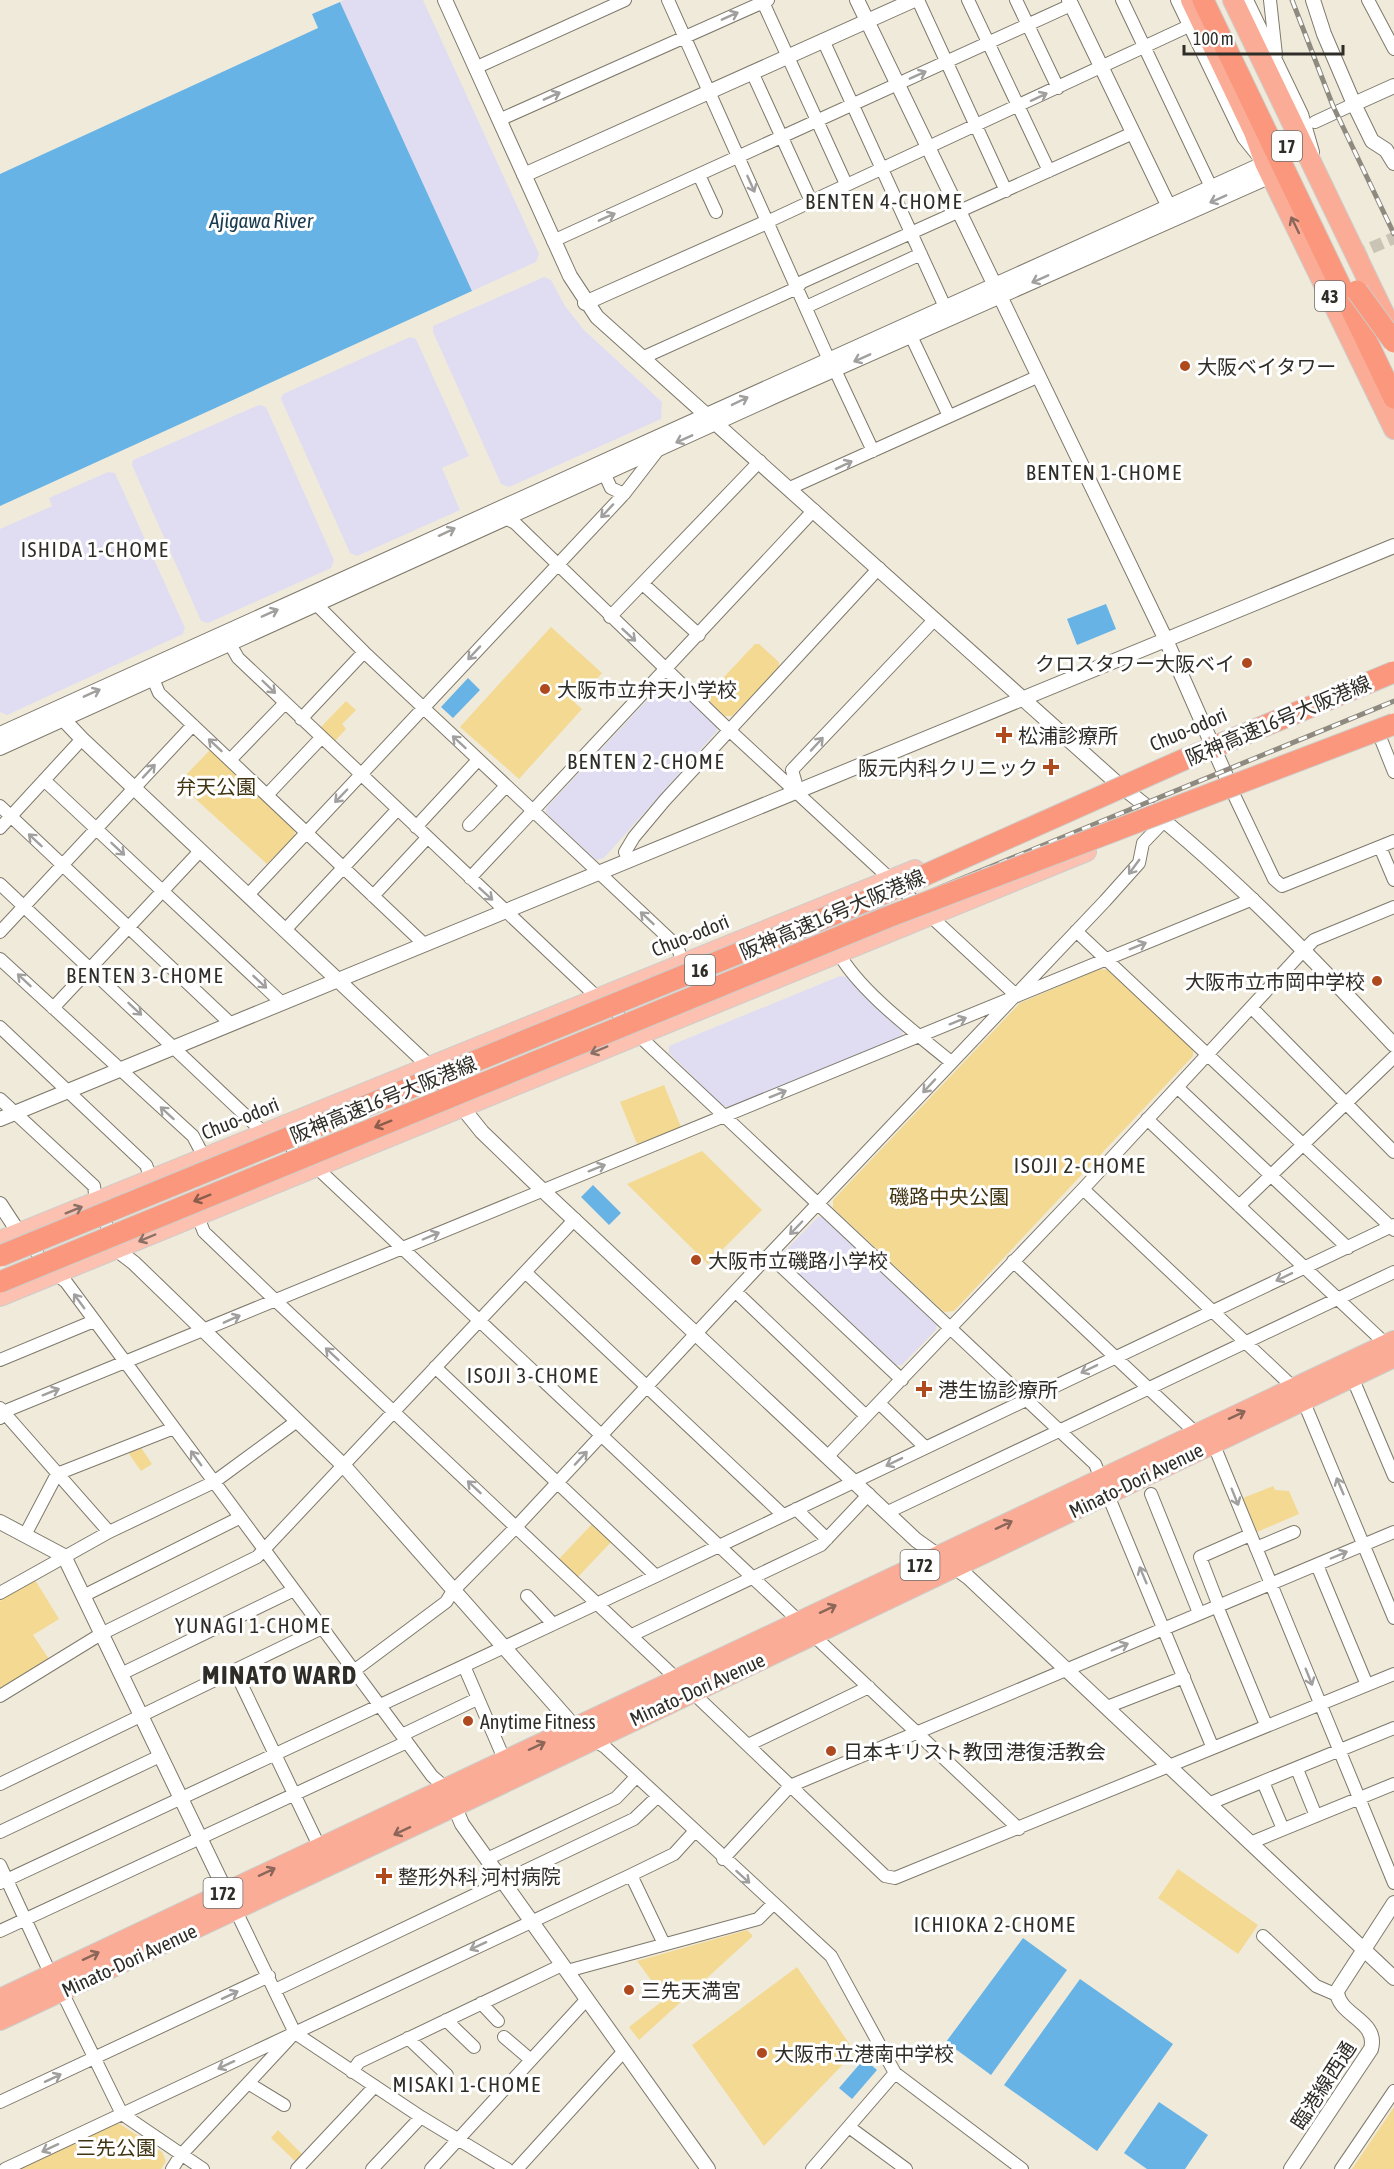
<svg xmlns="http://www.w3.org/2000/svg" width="1394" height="2169" viewBox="0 0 1394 2169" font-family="'Asap Condensed','Noto Sans JP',sans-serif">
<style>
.industrial{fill:#e0ddf3}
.green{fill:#f3d992}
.water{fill:#67b3e6}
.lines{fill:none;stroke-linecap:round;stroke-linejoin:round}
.minor-tunnel{stroke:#c9c4b6;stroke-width:12;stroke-dasharray:12 6;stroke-linecap:butt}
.minor-casing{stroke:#7e796b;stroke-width:14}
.tertiary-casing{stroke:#7e796b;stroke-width:16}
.primary-casing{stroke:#cdcdcb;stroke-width:20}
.trunk-casing{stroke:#cdcdcb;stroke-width:22}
.motorway-casing{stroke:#cdcdcb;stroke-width:23}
.minor{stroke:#fff;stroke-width:12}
.tertiary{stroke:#fff;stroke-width:14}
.primary{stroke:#fcc1b0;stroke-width:18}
.trunk{stroke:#fbac96;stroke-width:20}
.motorway{stroke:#fa977c;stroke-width:21}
.rail-casing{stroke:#8e8a7f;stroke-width:5}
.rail{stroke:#fff;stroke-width:3;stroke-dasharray:9;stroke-linecap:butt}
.motorway-bridge-casing{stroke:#cdcdcb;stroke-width:23;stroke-linecap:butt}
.motorway-bridge{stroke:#fa977c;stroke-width:21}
.oneway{stroke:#a1a09e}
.oneway2{stroke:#8b6659}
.oneway3{stroke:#8b7065}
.oneway4{stroke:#8a5d4d}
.poi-dot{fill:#af491e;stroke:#fff;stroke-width:2}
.labels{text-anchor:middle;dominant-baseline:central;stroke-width:6;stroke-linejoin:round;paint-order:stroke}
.shield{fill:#fff;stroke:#6d6c68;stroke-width:1.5}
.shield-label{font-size:18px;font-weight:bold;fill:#2f2d27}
.poi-label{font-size:20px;fill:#2f2d27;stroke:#fff;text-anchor:start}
.street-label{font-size:20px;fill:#2f2d27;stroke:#fff}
.park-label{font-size:20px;fill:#413411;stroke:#fff}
.neighbourhood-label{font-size:21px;letter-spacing:1.5px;fill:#2f2d27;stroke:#fff}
.water-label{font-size:21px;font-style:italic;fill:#193b50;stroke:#fff}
.district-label{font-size:26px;font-weight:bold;letter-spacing:1.5px;fill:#2f2d27;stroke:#fff}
</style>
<rect width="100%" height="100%" fill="#f0eada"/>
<path class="industrial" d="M344 0H423L539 254 536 262 472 291 340 2Z
M544 277 551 280 565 306 584 330 662 402 661 419 509 487 501 484 433 332V326Z
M410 337 416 339 469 456 442 468 460 510 357 556 350 553 281 399 283 394Z
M259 405 266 407 334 560 331 568 208 623 201 621 132 465 133 460Z
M108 472 115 473 185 628 183 634 7 715 0 712V529L52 506 49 498Z
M664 682H670L717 726V731L604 858 596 860 546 813V808Z
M840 976 847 977 903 1029 902 1036 731 1107 723 1106 669 1053V1046Z
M818 1217H824L937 1325 936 1330 902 1365H896L783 1259V1253Z"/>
<path class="green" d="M551 627 602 673 575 703 582 709 519 779 460 727Z
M755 644H759L779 662V668L732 716H725L708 700 707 695Z
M346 701 356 710 342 724 346 729 335 741 321 727Z
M210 750 294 829 295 836 267 864 178 783Z
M1100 969 1108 970 1193 1049V1056L954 1311 944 1312 833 1208V1200L1020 1003Z
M664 1085 681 1127 637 1144 620 1102Z
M702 1151 762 1210 708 1264 627 1184Z
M140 1446 152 1464 141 1471 129 1454Z
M1273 1486 1275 1490 1289 1491 1299 1514 1257 1532 1243 1498Z
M594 1522 613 1540 578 1577 559 1559Z
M35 1580 59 1619 33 1635 49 1659 0 1689V1601Z
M1178 1869 1258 1925 1238 1954 1158 1898Z
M747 1930 753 1936 639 2040 629 2027 665 1999 637 1961Z
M797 1967 855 2052 764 2146 692 2045Z
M1394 2107V2169H1352Z
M114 2124H120L162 2152 166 2161 161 2169H19Z
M278 2130 302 2154 295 2161 271 2138Z"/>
<path class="water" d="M340 2 472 291 0 506V174L318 28 312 14Z
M1106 604 1116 629 1077 645 1067 619Z
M468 678 480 690 453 718 441 707Z
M593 1185 621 1213 609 1225 581 1197Z
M1023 1938 1067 1970 991 2075 946 2042Z
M1080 1979 1173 2044 1097 2151 1004 2085Z
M864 2059 877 2070 852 2099 839 2088Z
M1159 2102 1208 2135 1185 2169H1147L1124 2153Z"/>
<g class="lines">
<path class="minor-tunnel" d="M1355 255 1394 238"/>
<defs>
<path id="minor" d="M668 0 829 360
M762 0 846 184
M918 0 1006 191
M968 0 1049 171
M1016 0 1058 88
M1122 0 1211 187
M1247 0 1302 114 1313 152
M1270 0 1276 55
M1368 0 1394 49
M823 40 945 307
M475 68 625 0
M752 72 811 201
M499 120 768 0
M1315 122 1354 104
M699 175 716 212
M767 222 1191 25
M553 241 1071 5
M806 307 921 254
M911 336 949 416
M642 358 797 288 802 282 1133 133
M835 370 873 451
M605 475 611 488 624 494
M790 488 1037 377
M504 512 507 519 515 523 728 729 1017 996
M643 584 699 635
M317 605 364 652 677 946 683 963
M610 617 760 461
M230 644 238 658 598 998 613 1003 624 1028 637 1034 1095 1464 1212 1746
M153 679 159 693 425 945
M301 719 364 652
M1380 737 1394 772
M230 760 285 703
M44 780 282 1003
M798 791 792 770 935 619
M1233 793 1274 879 1282 886 1394 841
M267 795 321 738
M0 806 231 1024
M469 825 506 786
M416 827 478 760
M0 828 82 739
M1380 847 1394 880
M629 861 625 852 634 837 665 800 879 568
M470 878 814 510
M0 884 264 1133 287 1137 298 1161 317 1168 800 1622
M248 895 624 494 658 450
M373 896 427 838
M285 930 397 810
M1076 931 1394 1230
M0 932 193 725
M838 952C859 991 916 1033 951 1062
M0 959 193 1136 204 1157
M1251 1007 1394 1152
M53 1008 200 851
M0 1027 146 1165 151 1178
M1177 1087 1348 1248
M0 1099 94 1186 96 1201 113 1240
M1147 1119 1391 1349
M1083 1189 1294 1388 1303 1400 1394 1618
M1239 1206 1394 1057
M198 1217 204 1232 275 1300 678 1680
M29 1239 44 1265 66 1282 432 1776 446 1788
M769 1255 902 1380
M1013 1261 1197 1434
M525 1272 783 1515
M736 1292 866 1416
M0 1360 94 1321
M435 1367 656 1576
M1352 1377 1394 1476
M879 1403 925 1447
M0 1408 109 1532
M0 1418 3 1412 1253 899
M1213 1443 1394 1883
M828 1456 1083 1189 1304 950 1314 940 1394 907
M1151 1494 1199 1613
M796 1509 827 1539
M888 1512 1394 1272
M25 1535 57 1474 174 1428
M1250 1535 1200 1557 1217 1601V1606L1266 1725
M1256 1548 1294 1532
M1317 1565 1367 1685
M0 1593 109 1532 214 1482 297 1421
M83 1596 239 1518
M527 1596 553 1624
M812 1634 1019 1829
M632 1635 821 1545 869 1494
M464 1666 505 1761
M355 1670 446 1602 453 1591 516 1527 769 1255 1105 901 1139 863 1143 843 1165 820
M235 1671 320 1848
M121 1674 294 1590
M691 1691 885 1876 895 1878 1394 1674
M0 1696 101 1634 257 1557 575 1219
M1107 1707 1184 1677
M402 1735 477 1699
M591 1739 605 1747 831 1956 895 2073 1022 2169
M748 1745 869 1687
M1297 1769 1316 1816
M1263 1782 1283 1829
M0 1784 322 1628
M1208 1804 1394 1728
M0 1832 160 1756
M1250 1843 1394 1784
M487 1859 616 1798 636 1777
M723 1859 790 1786 1394 1532
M0 1865 51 1975
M631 1875 664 1944
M0 1883 656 1576 1394 1225
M235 1909 295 2033 421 2117 507 2169
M0 1931 407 1742
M1263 1936 1316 1986 1337 1995
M567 1971 758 1919 773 1904
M275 1990 634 1819 657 1797
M62 1992 122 2114 203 2169
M481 2003 498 2021
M446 2020 474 2047
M504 2037 531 2060
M408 2038 447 2075
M352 2072 359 2062 562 1965
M248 2083 284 2105
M0 2102 269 1976
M849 2127 906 2169
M5 2169 631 1875 674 1854 694 1832
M172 2169 181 2155 290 2038
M297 2169 375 2086
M372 2169 421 2117
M431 2169 587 1999
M517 2169 624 2051
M812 2169 895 2073
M1341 2169 1394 2091"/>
<path id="tertiary" d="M445 0 570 276 597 317 1118 784C1219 861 1307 952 1394 1045
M857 0 1166 640 1233 792
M1069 0 1169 207
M1313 0 1324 34 1354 104
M1394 86 1354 104 1372 141 1386 150 1394 163
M524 175 914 0
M585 303 767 222
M58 708 63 719 82 739 429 1066 482 1132 537 1185 916 1540 968 1577 1394 1978
M0 734 1265 163 1244 137 1178 0
M0 748 773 397 1271 176
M0 1119 1394 546
M0 1204 19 1233
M117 1250 134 1263 344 1466 579 1732
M0 1522 64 1556 230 1900
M451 1798 462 1824 708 2169
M1291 2169 1371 2049C1379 2020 1338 2016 1337 1991L1394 1903"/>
<path id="primary" d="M0 1240 915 869
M0 1297 1087 852"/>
<path id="trunk" d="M1191 0 1254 132 1265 163 1394 429
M1233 0 1391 328
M0 1999 1394 1341
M0 2020 455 1806 1394 1357"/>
<path id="motorway" d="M1203 0 1394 398"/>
</defs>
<use href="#minor" class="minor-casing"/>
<use href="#tertiary" class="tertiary-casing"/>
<use href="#primary" class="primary-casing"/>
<use href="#trunk" class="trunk-casing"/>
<use href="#motorway" class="motorway-casing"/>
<use href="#minor" class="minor"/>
<use href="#tertiary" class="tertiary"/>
<use href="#primary" class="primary"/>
<use href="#trunk" class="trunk"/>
<use href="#motorway" class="motorway"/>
<defs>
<path id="rail" d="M1292 0 1333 106 1394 234
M0 1274 1394 701"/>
</defs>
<use href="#rail" class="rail-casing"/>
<use href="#rail" class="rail"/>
<defs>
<path id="motorway-bridge" d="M1357 291 1394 342
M0 1256 878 896 1185 759 1394 672
M0 1282 888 917 1394 724"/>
</defs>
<use href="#motorway-bridge" class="motorway-bridge-casing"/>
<use href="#motorway-bridge" class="motorway-bridge"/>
</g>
<defs><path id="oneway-shaft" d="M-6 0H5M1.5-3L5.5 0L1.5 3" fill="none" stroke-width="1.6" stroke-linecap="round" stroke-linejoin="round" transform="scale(1.5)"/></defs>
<g class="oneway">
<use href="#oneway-shaft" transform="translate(730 16) rotate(-24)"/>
<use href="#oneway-shaft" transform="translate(918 75) rotate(-24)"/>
<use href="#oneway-shaft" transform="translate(552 96) rotate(-24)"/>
<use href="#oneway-shaft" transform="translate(1039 97) rotate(-25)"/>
<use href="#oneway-shaft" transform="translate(751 184) rotate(66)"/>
<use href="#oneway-shaft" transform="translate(1218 199) rotate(156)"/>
<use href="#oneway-shaft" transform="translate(607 217) rotate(-24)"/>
<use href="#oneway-shaft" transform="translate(1040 279) rotate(156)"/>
<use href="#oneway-shaft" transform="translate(862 358) rotate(156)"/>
<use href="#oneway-shaft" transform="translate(740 401) rotate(-26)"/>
<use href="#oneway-shaft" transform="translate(684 439) rotate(156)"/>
<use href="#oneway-shaft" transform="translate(844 465) rotate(-25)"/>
<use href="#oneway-shaft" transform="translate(607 511) rotate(133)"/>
<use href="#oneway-shaft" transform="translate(447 532) rotate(-25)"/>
<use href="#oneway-shaft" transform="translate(270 613) rotate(-24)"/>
<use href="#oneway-shaft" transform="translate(629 635) rotate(43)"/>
<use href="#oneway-shaft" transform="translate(474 653) rotate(133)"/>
<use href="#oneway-shaft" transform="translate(269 687) rotate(44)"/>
<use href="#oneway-shaft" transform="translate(92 693) rotate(-24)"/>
<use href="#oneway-shaft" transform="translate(459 742) rotate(-137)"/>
<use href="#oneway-shaft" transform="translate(817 744) rotate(-47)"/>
<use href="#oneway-shaft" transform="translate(215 745) rotate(-137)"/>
<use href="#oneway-shaft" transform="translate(149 771) rotate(-47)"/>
<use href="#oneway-shaft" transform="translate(341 796) rotate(134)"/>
<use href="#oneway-shaft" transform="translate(35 840) rotate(-137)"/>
<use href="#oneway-shaft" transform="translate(118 849) rotate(43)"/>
<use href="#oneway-shaft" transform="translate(1134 867) rotate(126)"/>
<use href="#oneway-shaft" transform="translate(486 894) rotate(42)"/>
<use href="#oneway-shaft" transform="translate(647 918) rotate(-137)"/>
<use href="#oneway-shaft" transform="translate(1138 946) rotate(-22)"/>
<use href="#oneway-shaft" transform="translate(24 980) rotate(-137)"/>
<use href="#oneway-shaft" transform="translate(260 982) rotate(43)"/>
<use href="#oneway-shaft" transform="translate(135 1009) rotate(43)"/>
<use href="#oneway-shaft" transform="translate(958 1021) rotate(-22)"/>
<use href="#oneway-shaft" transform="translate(929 1086) rotate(133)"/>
<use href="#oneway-shaft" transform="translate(778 1094) rotate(-22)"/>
<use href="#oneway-shaft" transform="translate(167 1113) rotate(-138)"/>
<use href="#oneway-shaft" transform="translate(597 1168) rotate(-22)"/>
<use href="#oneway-shaft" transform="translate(796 1228) rotate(134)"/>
<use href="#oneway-shaft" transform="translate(431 1236) rotate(-23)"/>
<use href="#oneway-shaft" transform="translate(1284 1277) rotate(154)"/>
<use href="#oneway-shaft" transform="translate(79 1301) rotate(-126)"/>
<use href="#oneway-shaft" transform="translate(232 1319) rotate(-24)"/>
<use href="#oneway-shaft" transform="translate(332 1354) rotate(-137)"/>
<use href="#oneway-shaft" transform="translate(1089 1369) rotate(154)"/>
<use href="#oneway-shaft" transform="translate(51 1392) rotate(-22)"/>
<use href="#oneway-shaft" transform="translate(196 1458) rotate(-126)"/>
<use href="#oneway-shaft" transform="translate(581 1458) rotate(-47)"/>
<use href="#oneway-shaft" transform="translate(894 1462) rotate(154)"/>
<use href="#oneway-shaft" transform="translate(1340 1486) rotate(-113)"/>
<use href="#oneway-shaft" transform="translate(474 1487) rotate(-137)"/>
<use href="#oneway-shaft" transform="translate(1235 1497) rotate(68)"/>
<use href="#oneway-shaft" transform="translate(1339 1555) rotate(-23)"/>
<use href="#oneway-shaft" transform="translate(1143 1575) rotate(-113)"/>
<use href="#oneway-shaft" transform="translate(1120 1647) rotate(-23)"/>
<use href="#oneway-shaft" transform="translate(1309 1677) rotate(68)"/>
<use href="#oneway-shaft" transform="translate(743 1877) rotate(42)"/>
<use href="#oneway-shaft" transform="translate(478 1946) rotate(155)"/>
<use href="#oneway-shaft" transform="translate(230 1995) rotate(-25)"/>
<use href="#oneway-shaft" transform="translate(226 2065) rotate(155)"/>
<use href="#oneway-shaft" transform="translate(53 2078) rotate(-25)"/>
<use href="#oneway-shaft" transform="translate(50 2148) rotate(155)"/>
</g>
<g class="oneway2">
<use href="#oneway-shaft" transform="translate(1295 225) rotate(-116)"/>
<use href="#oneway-shaft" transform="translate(1237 1415) rotate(-25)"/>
<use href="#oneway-shaft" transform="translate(1004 1525) rotate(-25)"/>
<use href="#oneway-shaft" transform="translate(828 1609) rotate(-25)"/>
<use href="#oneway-shaft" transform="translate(537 1746) rotate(-25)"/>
<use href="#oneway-shaft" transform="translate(402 1831) rotate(155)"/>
<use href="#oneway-shaft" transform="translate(267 1872) rotate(-25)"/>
<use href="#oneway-shaft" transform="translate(91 1956) rotate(-25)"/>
</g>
<g class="oneway3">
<use href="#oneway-shaft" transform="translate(599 1050) rotate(157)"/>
<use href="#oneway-shaft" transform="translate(74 1210) rotate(-22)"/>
<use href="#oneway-shaft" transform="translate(147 1238) rotate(157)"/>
</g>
<g class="oneway4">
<use href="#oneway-shaft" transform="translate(383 1124) rotate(158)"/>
<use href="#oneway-shaft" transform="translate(202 1198) rotate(158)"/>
</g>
<g class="poi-dot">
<circle cx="1185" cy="366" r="6"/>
<circle cx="1247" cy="663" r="6"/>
<circle cx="545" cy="689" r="6"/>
<path d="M1001 726h6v6h6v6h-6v6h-6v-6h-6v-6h6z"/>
<path d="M1048 758h6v6h6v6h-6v6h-6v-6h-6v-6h6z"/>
<circle cx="1377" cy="981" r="6"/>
<circle cx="696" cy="1260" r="6"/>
<path d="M921 1380h6v6h6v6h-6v6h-6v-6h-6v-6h6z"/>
<circle cx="468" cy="1721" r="6"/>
<circle cx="831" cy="1751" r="6"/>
<path d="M381 1867h6v6h6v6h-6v6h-6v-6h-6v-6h6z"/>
<circle cx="629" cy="1990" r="6"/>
<circle cx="762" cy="2053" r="6"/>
</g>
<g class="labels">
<g class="shield">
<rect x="1272" y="131" width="30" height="30" rx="4.5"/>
<rect x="1315" y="281" width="30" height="30" rx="4.5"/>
<rect x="685" y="955" width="30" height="30" rx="4.5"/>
<rect x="900.5" y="1550" width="39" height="30" rx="4.5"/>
<rect x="203.5" y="1878" width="39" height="30" rx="4.5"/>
</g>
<g class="shield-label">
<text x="1287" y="146">17</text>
<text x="1330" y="296">43</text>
<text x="700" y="970">16</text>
<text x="920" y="1565">172</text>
<text x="223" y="1893">172</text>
</g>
<g class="poi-label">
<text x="1197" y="366">大阪ベイタワー</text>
<text x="1235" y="663" text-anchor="end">クロスタワー大阪ベイ</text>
<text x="557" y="689">大阪市立弁天小学校</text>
<text x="1018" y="735">松浦診療所</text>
<text x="1038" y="767" text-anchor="end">阪元内科クリニック</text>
<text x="1365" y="981" text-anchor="end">大阪市立市岡中学校</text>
<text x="708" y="1260">大阪市立磯路小学校</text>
<text x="938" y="1389">港生協診療所</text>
<text x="480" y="1721">Anytime Fitness</text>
<text x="843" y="1751">日本キリスト教団 港復活教会</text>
<text x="398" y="1876">整形外科 河村病院</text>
<text x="641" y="1990">三先天満宮</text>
<text x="774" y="2053">大阪市立港南中学校</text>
</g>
<g class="street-label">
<text transform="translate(1278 720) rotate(-23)">阪神高速16号大阪港線</text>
<text transform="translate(1188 729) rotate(-23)">Chuo-odori</text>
<text transform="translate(832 914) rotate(-23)">阪神高速16号大阪港線</text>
<text transform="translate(690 935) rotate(-22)">Chuo-odori</text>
<text transform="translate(383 1099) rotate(-22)">阪神高速16号大阪港線</text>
<text transform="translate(240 1118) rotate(-22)">Chuo-odori</text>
<text transform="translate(1136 1480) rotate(-26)">Minato-Dori Avenue</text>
<text transform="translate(697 1689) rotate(-25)">Minato-Dori Avenue</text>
<text transform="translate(129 1960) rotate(-25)">Minato-Dori Avenue</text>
<text transform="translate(1323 2085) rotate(-57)">臨港線西通</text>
</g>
<g class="park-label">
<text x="216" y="786">弁天公園</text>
<text x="949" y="1196">磯路中央公園</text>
<text x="116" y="2147">三先公園</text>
</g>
<g class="neighbourhood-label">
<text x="884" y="201">BENTEN 4-CHOME</text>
<text x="1104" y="472">BENTEN 1-CHOME</text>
<text x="95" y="549">ISHIDA 1-CHOME</text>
<text x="646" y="761">BENTEN 2-CHOME</text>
<text x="145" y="975">BENTEN 3-CHOME</text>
<text x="1080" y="1165">ISOJI 2-CHOME</text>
<text x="533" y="1375">ISOJI 3-CHOME</text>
<text x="253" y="1625">YUNAGI 1-CHOME</text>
<text x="995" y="1924">ICHIOKA 2-CHOME</text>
<text x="467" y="2084">MISAKI 1-CHOME</text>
</g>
<g class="water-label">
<text x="261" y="220">Ajigawa River</text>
</g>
<g class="district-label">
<text x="280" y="1675">MINATO WARD</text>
</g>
</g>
<path d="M1184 45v9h159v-9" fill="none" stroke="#2f2d27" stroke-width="3"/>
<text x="1193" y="45" font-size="18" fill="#2f2d27" stroke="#ffffff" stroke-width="4.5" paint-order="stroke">100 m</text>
</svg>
